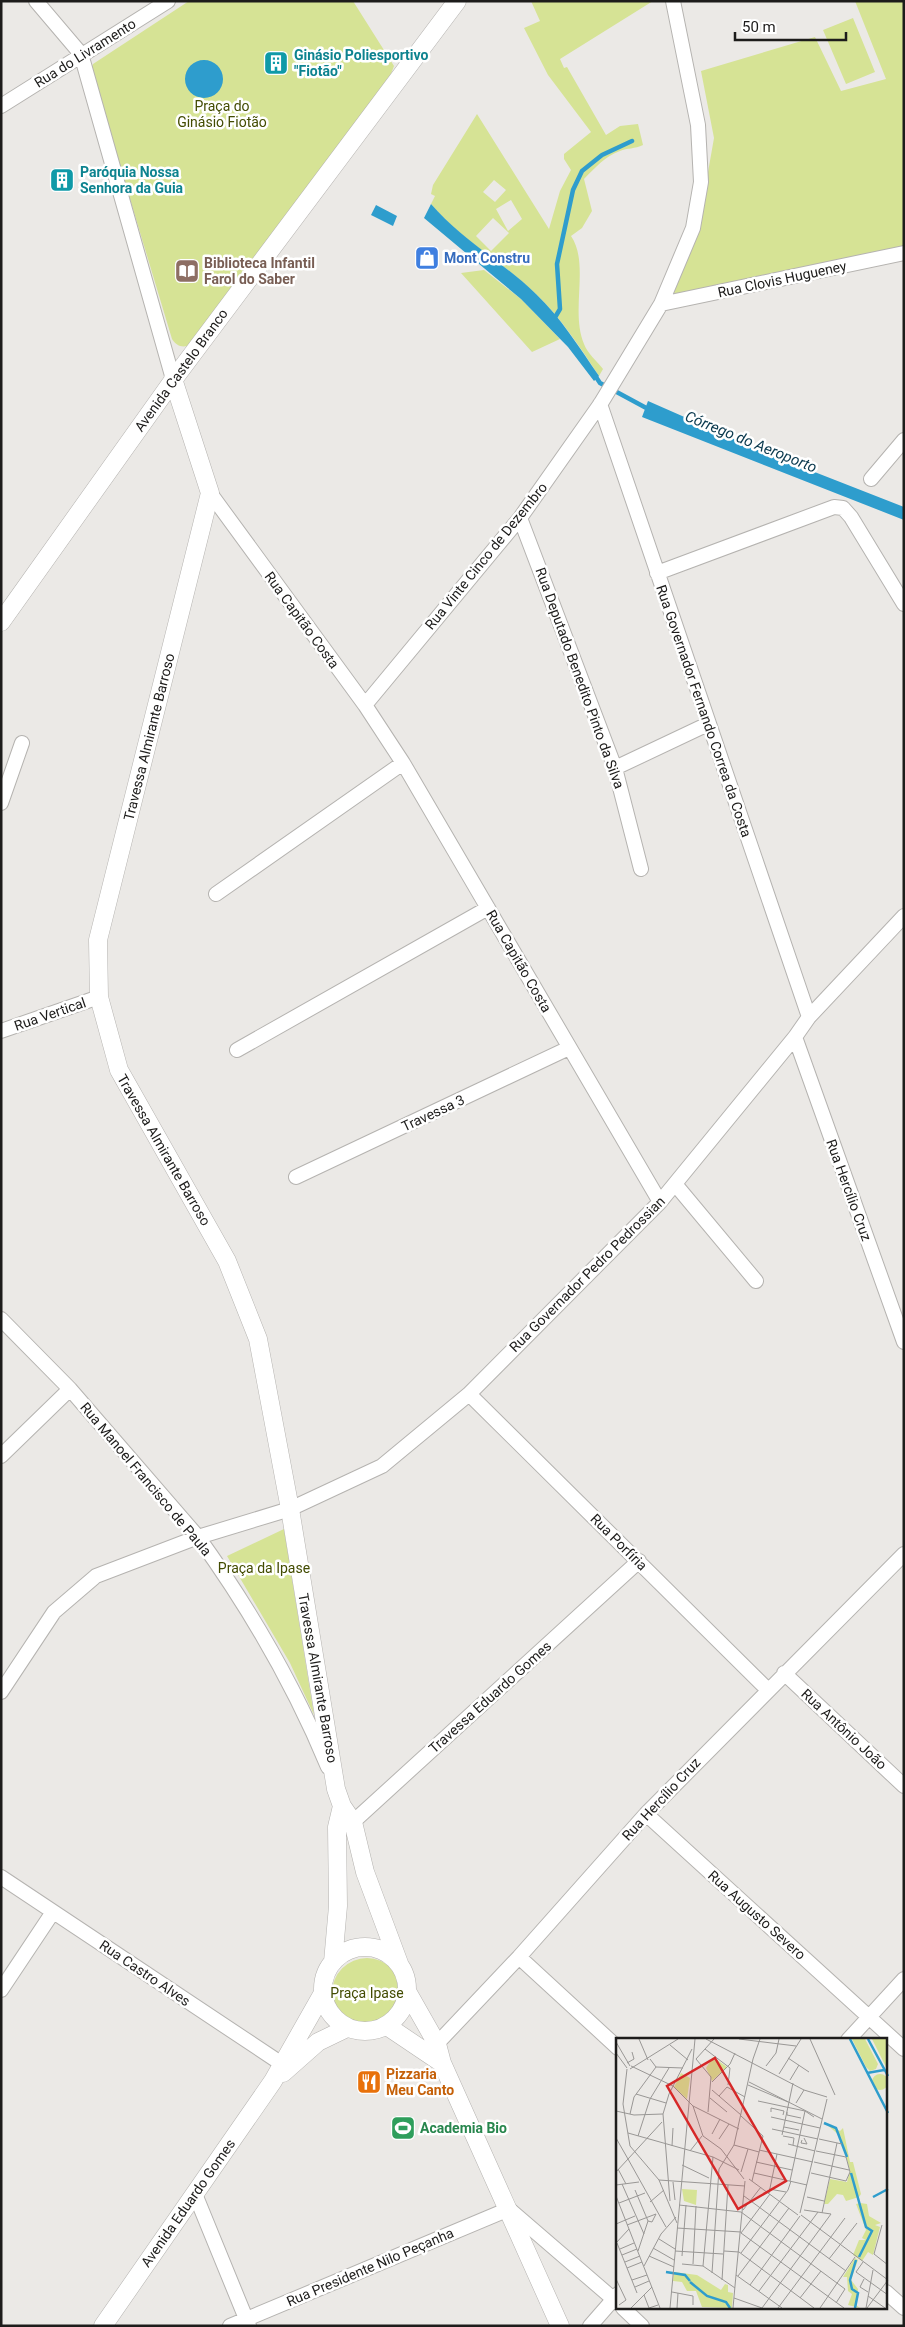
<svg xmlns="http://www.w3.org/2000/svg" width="905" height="2327" viewBox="0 0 905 2327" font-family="Roboto,sans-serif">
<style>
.green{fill:#d6e395;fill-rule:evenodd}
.water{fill:#2e9dcd}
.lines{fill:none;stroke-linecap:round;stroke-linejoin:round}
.stream{stroke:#2e9dcd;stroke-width:4.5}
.minor-casing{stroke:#b5b3b0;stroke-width:16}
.tertiary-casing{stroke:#b5b3b0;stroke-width:19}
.minor{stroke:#fff;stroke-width:14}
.tertiary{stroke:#fff;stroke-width:18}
.labels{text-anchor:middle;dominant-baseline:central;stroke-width:5;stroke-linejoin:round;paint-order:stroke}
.street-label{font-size:14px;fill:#1d1c1b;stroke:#fff}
.culture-label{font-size:14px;font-weight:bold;fill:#0d838f;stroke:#fff;text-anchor:start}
.park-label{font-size:14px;fill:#434c02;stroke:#fff}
.shop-label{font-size:14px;font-weight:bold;fill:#366cbe;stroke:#fff;text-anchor:start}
.education-label{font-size:14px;font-weight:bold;fill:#785e54;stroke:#fff;text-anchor:start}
.food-label{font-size:14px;font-weight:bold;fill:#c56008;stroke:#fff;text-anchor:start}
.leisure-label{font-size:14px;font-weight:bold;fill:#27864d;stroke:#fff;text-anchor:start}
.water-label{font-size:15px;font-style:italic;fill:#0a394e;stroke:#fff}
.inset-river{fill:none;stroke:#2e9dcd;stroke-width:2.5}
.inset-road{fill:none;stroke:#999795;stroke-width:1}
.view{fill:#d62828;fill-opacity:0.15;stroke:#d62828;stroke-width:2.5}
.inset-edge{fill:none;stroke:#1d1c1b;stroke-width:2.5}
</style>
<rect width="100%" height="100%" fill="#ebe9e6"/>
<path class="green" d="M189 1H353L394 66 391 74 192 343C185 349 177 347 172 339L91 69 93 64Z
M531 1H653L560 59 564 68 567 67 606 135 620 126 638 124 643 145C635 149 627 148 620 151 605 156 595 168 584 179L592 211 582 228 571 236C590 264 570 311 584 344 587 353 597 361 603 369L599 376C580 347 561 318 536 294 502 261 462 241 431 204L435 196 431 194 433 185 477 114 549 229 560 191 571 170 564 159V154L591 132 548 75 524 28 540 21ZM494 180 506 190 495 202 483 192ZM511 200 522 219 508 231 496 209ZM493 218 509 233 491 251 476 236Z
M855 1H904V248L671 297 704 195 714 138 701 71 815 37 841 91 886 79Z
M853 18 875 72 846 84 823 30Z
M484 270 521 299 560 339 532 352 461 273Z
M284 1529 314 1715 290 1663 227 1556Z
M332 1993a35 35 0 1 1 70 0a35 35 0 1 1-70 0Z"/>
<path class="water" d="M185 79a19 19 0 1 1 38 0a19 19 0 1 1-38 0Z
M431 204C463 241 502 261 536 294 561 318 579 347 599 376L594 381 568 347 521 299 424 218Z
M376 205 397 216 393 226 371 215Z
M648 401 766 453 904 507V520L642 417Z"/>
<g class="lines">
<path class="stream" d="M554 319 560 309 557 264 573 190 582 171 602 155 632 141
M594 374 600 383 650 410"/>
<defs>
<path id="minor" d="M36 1 81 54 173 379
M1 106 168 1
M661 304 904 253
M600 404 809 1017
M871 479 904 440
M210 493 365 705 403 763 660 1202
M520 518 615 768 641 869
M657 573 834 507 843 508 851 517 904 604
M365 705 520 518 601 403 661 304 693 228 701 182 698 125 673 1
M615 768 708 724
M1 803 22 743
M216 894 403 763
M1 1031 99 997
M795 1037 904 1342
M237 1050 488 908
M296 1177 569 1048
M675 1184 756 1281
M1 1319 70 1389 198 1537C250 1609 294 1685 328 1767
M469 1394 768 1690
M1 1456 70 1389
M784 1673 904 1786
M1 1692 54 1612 96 1576 198 1537 290 1509 382 1466 469 1394 660 1202 795 1037 809 1017 904 916
M646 1814 904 2049
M345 1825 353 1822 639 1561
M1 1877 288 2068
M519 1957 618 2048
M1 1990 53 1912
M848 2040 904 1979
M430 2051 519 1957 646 1814 904 1554
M195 2194 249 2326
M886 2292 904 2308
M623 2308 642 2326
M230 2326 509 2209 618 2303
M590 2326 618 2294"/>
<path id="tertiary" d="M173 379 210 493 98 940 99 997 119 1070 227 1261 258 1339 290 1509 336 1789 342 1806 353 1822 365 1872 400 1966
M1 622 179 372 457 1
M323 1989a42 42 0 1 1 84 0a42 42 0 1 1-84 0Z
M333 1962 338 1906 337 1827 342 1806
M408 1993 437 2044 442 2063 560 2326
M387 2026 442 2063
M283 2073 318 2042 347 2028
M103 2326 273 2081 323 1993"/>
</defs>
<use href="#minor" class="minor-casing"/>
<use href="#tertiary" class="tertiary-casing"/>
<use href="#minor" class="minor"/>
<use href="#tertiary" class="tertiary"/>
</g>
<defs>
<symbol id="building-square" viewBox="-11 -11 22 22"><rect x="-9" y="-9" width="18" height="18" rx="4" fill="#0f9aa8" stroke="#fff"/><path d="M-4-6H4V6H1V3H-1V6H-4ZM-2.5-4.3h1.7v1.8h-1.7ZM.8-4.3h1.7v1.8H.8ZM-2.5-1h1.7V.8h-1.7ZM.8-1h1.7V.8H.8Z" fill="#fff"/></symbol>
<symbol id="shop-square" viewBox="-11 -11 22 22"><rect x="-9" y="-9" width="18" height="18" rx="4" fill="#3f7fe0" stroke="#fff"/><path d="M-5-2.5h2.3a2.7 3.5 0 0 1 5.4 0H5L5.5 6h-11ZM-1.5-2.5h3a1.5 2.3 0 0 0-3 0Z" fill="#fff"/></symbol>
<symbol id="library-square" viewBox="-11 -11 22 22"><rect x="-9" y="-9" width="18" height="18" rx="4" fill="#8d6e63" stroke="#fff"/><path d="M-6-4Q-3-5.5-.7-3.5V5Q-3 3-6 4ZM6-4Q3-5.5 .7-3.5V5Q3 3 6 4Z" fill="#fff"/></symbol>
<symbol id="restaurant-square" viewBox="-11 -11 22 22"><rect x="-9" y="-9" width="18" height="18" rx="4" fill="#e8710a" stroke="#fff"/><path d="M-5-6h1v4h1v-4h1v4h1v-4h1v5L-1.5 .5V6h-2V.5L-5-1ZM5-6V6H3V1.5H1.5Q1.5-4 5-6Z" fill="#fff"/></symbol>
<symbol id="stadium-square" viewBox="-11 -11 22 22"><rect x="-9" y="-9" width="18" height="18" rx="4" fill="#2e9e5b" stroke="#fff"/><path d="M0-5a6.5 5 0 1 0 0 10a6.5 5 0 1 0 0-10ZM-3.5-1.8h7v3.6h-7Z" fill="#fff"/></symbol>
</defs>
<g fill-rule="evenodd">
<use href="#building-square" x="262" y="49" width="28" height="28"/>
<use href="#building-square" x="48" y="166" width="28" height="28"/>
<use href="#shop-square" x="413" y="244" width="28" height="28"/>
<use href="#library-square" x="173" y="257" width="28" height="28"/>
<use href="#restaurant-square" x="355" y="2068" width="28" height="28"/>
<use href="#stadium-square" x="389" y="2114" width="28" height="28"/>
</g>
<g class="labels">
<g class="street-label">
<text transform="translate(85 53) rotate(-32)">Rua do Livramento</text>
<text transform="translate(782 279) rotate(-12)">Rua Clovis Hugueney</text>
<text transform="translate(181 370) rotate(-54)">Avenida Castelo Branco</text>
<text transform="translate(486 556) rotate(-51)">Rua Vinte Cinco de Dezembro</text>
<text transform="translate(302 620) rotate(54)">Rua Capitão Costa</text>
<text transform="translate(580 678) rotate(70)">Rua Deputado Benedito Pinto da Silva</text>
<text transform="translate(704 711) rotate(71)">Rua Governador Fernando Correa da Costa</text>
<text transform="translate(149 737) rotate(-76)">Travessa Almirante Barroso</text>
<text transform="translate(519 961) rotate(60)">Rua Capitão Costa</text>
<text transform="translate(50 1014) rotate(-19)">Rua Vertical</text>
<text transform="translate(433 1113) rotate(-25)">Travessa 3</text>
<text transform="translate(164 1150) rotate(60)">Travessa Almirante Barroso</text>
<text transform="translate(849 1190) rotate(70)">Rua Hercílio Cruz</text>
<text transform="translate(587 1274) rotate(-45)">Rua Governador Pedro Pedrossian</text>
<text transform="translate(146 1479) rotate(50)">Rua Manoel Francisco de Paula</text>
<text transform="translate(619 1542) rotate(45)">Rua Porfíria</text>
<text transform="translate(318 1678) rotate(80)">Travessa Almirante Barroso</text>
<text transform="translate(490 1697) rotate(-42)">Travessa Eduardo Gomes</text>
<text transform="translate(844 1729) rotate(43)">Rua Antônio João</text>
<text transform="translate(661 1799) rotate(-47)">Rua Hercílio Cruz</text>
<text transform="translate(757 1915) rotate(42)">Rua Augusto Severo</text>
<text transform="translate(145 1973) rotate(34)">Rua Castro Alves</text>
<text transform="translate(188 2203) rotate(-55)">Avenida Eduardo Gomes</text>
<text transform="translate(370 2267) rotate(-23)">Rua Presidente Nilo Peçanha</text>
</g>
<g class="culture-label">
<text x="294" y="55">Ginásio Poliesportivo<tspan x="294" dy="16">"Fiotão"</tspan></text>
<text x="80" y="172">Paróquia Nossa<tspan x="80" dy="16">Senhora da Guia</tspan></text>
</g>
<g class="park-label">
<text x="222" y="106">Praça do<tspan x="222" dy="16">Ginásio Fiotão</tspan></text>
<text x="264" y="1568">Praça da Ipase</text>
<text x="367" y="1993">Praça Ipase</text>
</g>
<g class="shop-label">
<text x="444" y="258">Mont Constru</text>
</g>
<g class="education-label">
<text x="204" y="263">Biblioteca Infantil<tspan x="204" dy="16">Farol do Saber</tspan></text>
</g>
<g class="food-label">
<text x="386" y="2074">Pizzaria<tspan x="386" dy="16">Meu Canto</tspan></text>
</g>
<g class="leisure-label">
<text x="420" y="2128">Academia Bio</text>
</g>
<g class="water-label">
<text transform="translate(751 442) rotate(22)">Córrego do Aeroporto</text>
</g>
</g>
<g transform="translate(616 2038)">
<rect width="271" height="271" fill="#ebe9e6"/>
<path d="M236 1H249L262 26 260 31 254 33 250 29ZM256 1H271V31ZM97 19 111 29 96 43 90 30ZM65 35 74 40 71 61 58 49ZM256 44a8 8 0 1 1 16 0a8 8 0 1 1-16 0ZM208 84 224 93 227 90 234 124H237L245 156 243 159 230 163 227 157 221 156 212 166H208L214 141 231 144 234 133 225 99ZM66 151 81 152 80 167 68 163ZM244 165 251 166 253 178 265 185 259 187 264 189 257 217 252 214 246 223 237 217 243 202H250L246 200 250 192 240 166ZM239 220 242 222 235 242 242 251 240 267 244 270 232 267 236 256 232 253 231 239H227ZM58 234 81 237 105 252 109 246 112 247V254L117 255 116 270 86 269 80 253H71L66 244 57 243Z" fill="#d6e395"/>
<path class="inset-river" d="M234 1 272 75M252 1 272 38M251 35 268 32M208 85 220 90 231 119M235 135 250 189 256 193 243 219M257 159 272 151M50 234 69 237 74 243M74 244 91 258 110 264 114 270M239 270 242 255 236 251 234 242 240 222"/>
<path class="inset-road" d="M23 1 32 22M90 1 188 52 211 59M123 1 180 8M194 1 219 57M0 4 14 28M54 7 72 22M89 11 114 30 112 47M0 15 11 30M172 20 193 34M80 21 95 39 92 74M80 21 98 1M11 25 18 21 16 14M15 28 57 48 77 68 123 91M150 28 160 15 163 1M40 29 67 30M11 31 7 66 14 108 43 142 61 185M14 31 62 1M163 36 185 1M174 42 183 27M96 44 114 26 119 15M133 44 206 81M132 47 172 64M96 52 125 77M20 56 50 65M103 58 111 49 129 59M94 60 111 74M142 63 189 73 198 79M180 65 188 52M77 68 87 98 105 111 128 141M0 73 18 77 47 76M155 74V70L168 73 167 77M171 74V77L185 80M14 76 18 59 40 29 34 21M125 78 147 98 136 143M155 79 204 90M46 84 12 121 50 189M168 89 183 92M156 91 202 101M12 95 97 119 123 132M96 96 104 81M166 97 177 45M22 98 34 61 53 30M167 98 178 100 177 107M0 100 12 121 0 134M103 101 113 86M203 101 226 106M186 102 185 105 191 106 188 100M172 106 199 113M118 107 143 114M56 108 57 90M143 112 197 124M74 113 86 98M140 124 176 132M198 124 233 132M66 127 93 140M2 131 10 146M125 134 132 111M138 135 191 147M195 135 230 143 234 134 230 119 200 113M133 141 182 177M43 142 129 148M174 143 189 73M57 144 59 162M6 146 28 196M0 147 23 144M153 151 170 154M19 152 32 183M153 155 161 116M0 158 44 270M128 158 230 233M191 159 208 163M54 163 47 76 53 56 76 11M34 164 48 152M3 165 29 155M63 167 125 174 229 251 220 265M127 172 145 149M188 172 215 176M184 175 211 61M206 175 221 105M185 177 272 242M0 186 19 178M11 187 40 176M266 187 258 216 272 227M61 190 125 194M125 195 228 270M125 195 154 156M43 201 59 211M0 205 13 191M1 205 21 255M37 210 58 222M4 211 18 205M22 213 32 183 36 184 40 176M59 213 107 216M108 213 123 214 198 270M125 215 172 152 175 143M6 217 21 211M33 218 58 229M66 218 70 167M213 221 241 185M9 224 24 218M247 224 240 234 272 257M66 226 87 228 119 250M77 226 80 168M28 228 45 196 60 179M87 228 97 119M11 230 26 224M96 235 103 131 118 107 137 21 144 1M120 237 129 143M122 238 173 170M0 241 10 262 3 267M248 241 244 249 252 254M16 242 31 237M106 242 112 147M134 247 166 270M19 249 33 243M143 253 202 174M56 254 77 258V267M28 257 33 270 42 267M252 258 269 270M118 260 146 270M184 260 205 233M15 270 36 249M54 270 79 1M61 270 62 255M117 270 120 237 134 247 184 178M146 270 215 176M162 270 229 180M204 270 239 219M250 270 257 232M251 270 272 242"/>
<path class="view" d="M99 20 170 143 122 171 51 48Z"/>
<rect width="271" height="271" class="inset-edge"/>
</g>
<rect width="905" height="2327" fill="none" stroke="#1d1c1b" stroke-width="5"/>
<path d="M735 32v8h111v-8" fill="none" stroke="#1d1c1b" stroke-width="2.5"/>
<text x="742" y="32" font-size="15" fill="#1d1c1b" stroke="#ffffff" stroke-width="4" paint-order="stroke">50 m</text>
</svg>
